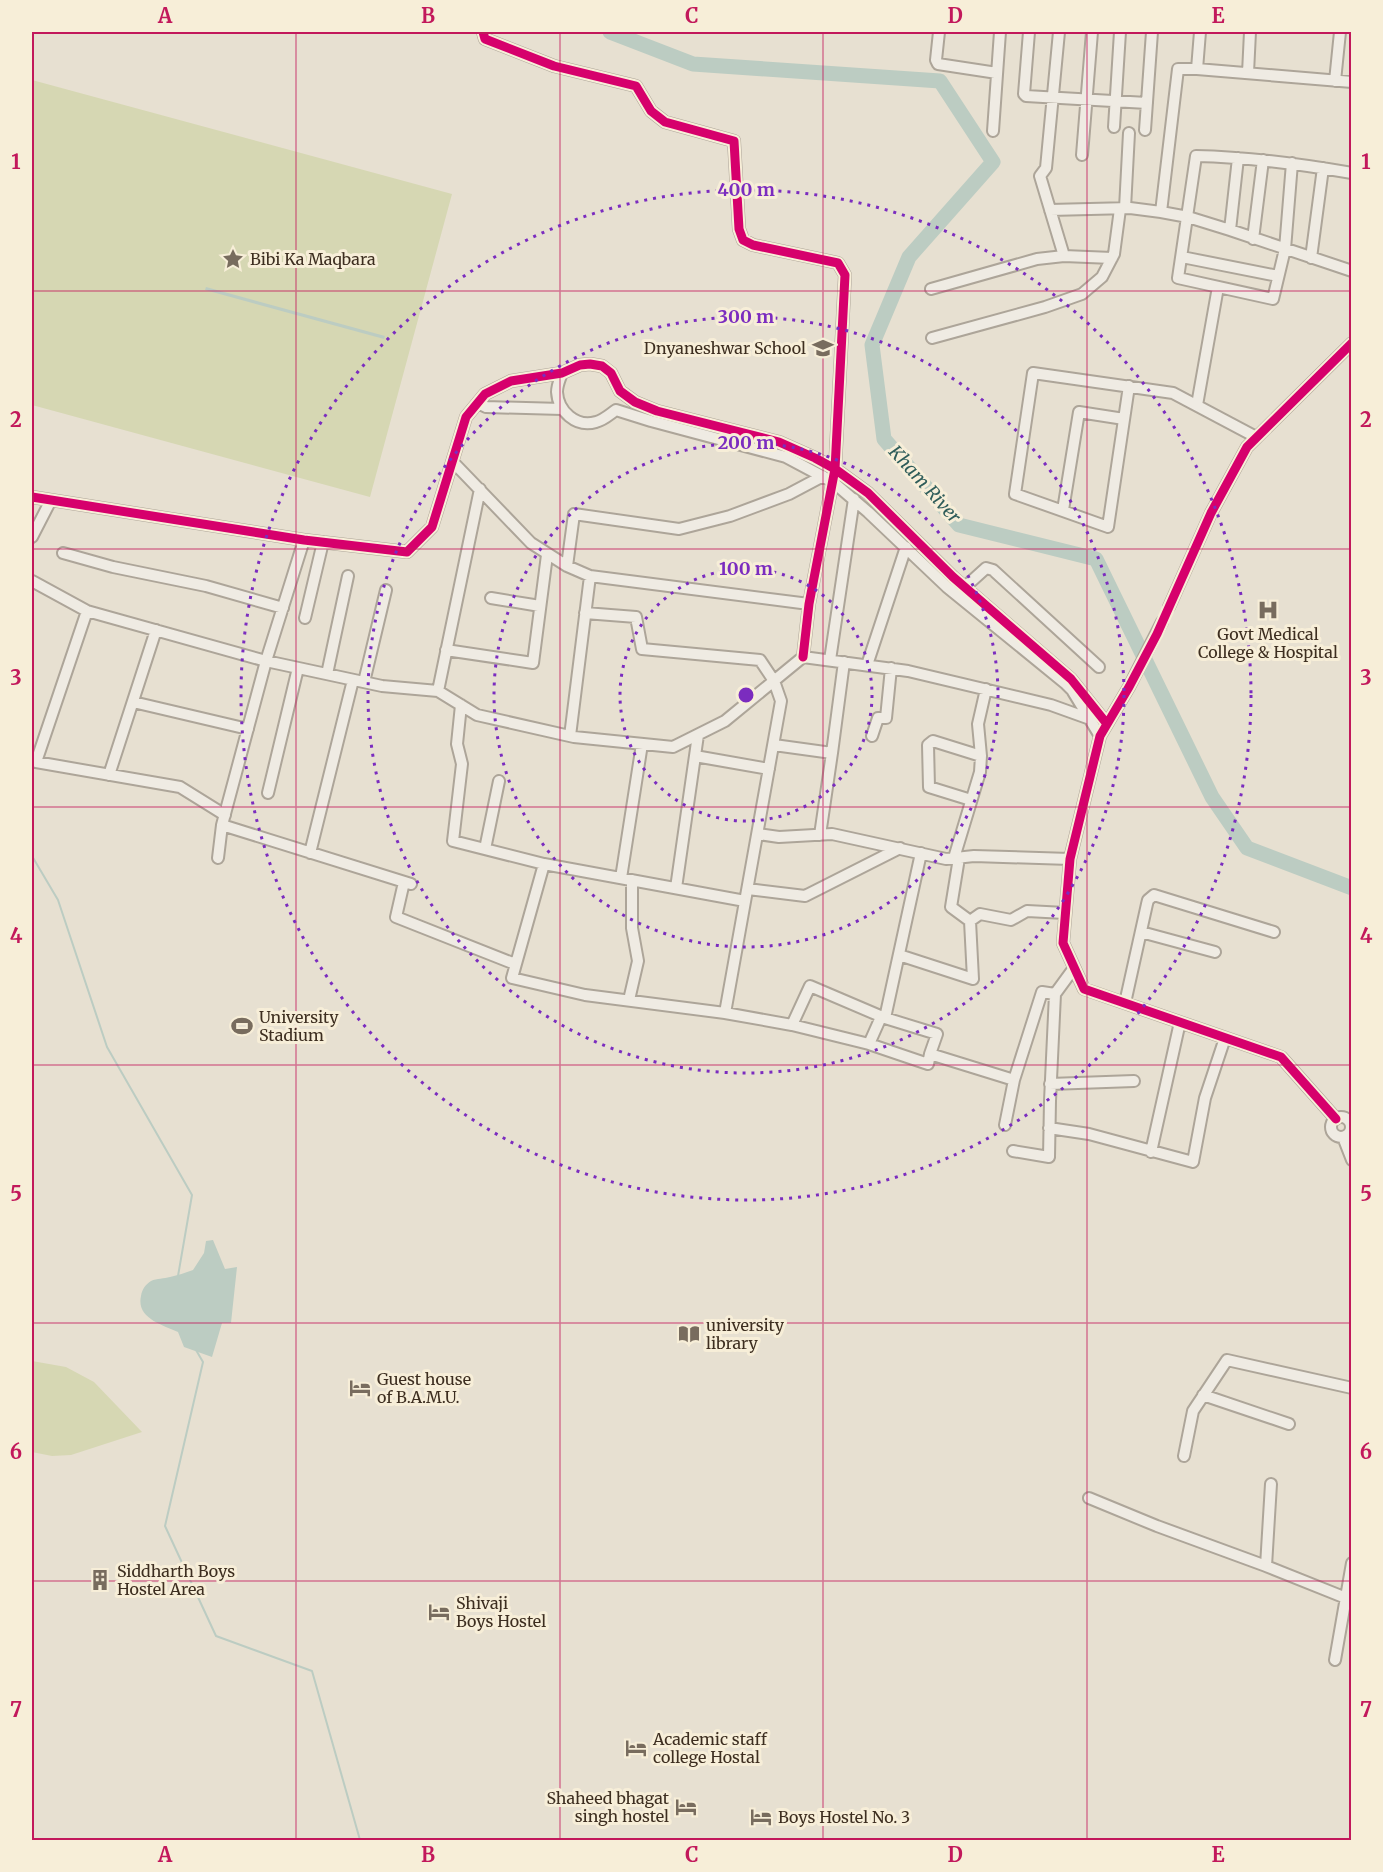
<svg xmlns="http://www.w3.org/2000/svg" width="1383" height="1872" viewBox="0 0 1383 1872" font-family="Merriweather,serif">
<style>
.green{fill:#d6d7b3}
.water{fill:#bcccc2}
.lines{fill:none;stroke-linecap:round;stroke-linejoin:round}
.stream{stroke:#bcccc2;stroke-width:2}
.river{stroke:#bcccc2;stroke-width:15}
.minor-casing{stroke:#ada599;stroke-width:14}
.minor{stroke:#efebe3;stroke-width:10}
.cycleway-casing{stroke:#f7eed8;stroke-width:13}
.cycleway{stroke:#d6006c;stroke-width:9}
.grid{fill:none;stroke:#c2185b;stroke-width:1.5;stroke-opacity:0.55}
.ring{fill:none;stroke:#7b2cbf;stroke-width:3;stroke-dasharray:3 6}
.labels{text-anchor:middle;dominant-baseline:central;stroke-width:6;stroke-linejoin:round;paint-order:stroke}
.poi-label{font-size:16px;fill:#3d2e20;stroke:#f7eed8;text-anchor:start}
.water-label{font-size:18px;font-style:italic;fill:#2f5d5a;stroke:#f7eed8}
.centre{fill:#7b2cbf;stroke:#f7eed8;stroke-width:3}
.ring-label{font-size:18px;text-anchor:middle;font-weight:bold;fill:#7b2cbf;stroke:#f7eed8;stroke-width:6;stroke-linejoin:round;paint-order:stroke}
.neatline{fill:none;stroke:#c2185b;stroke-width:2}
.grid-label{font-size:20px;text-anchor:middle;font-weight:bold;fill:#c2185b}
</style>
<rect width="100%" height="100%" fill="#e7e0d1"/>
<path class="green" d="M32 80 452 194 370 497 32 405Z
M32 1361 66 1367 94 1382 142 1432 71 1455 52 1456 32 1452Z"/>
<path class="water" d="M206 287 385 336 384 339 205 290Z
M213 1240 225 1269 237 1267 231 1323H222L212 1357 184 1347 178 1332C162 1325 136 1318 141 1296 142 1289 146 1284 151 1281 157 1278 164 1279 170 1277 178 1275 185 1273 193 1270L204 1253 206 1241Z"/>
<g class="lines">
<path class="stream" d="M32 856 58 900 107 1047 192 1195 178 1276
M196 1350 203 1362 165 1526 216 1636 312 1671 360 1840"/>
<path class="river" d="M610 32 693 64 940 81 993 162 909 257 872 345 884 439 959 525 1096 559 1212 797 1247 848 1352 888"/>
<defs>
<path id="minor" d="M483 32 485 39 554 66 636 86 651 111 665 122 734 141 739 229 743 240 753 245 838 263 845 275 835 469 809 604 803 657
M939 32 936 60 938 64 997 73
M1029 32 1024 94 1026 96 1147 103
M1059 32 1046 168 1040 176 1064 256
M1200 32 1197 69 1352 82
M1248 73 1250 32
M1335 81 1340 32
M1114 127 1120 32
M1145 130 1152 32
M993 131 1000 32
M1082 155 1092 32
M1292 163 1285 249 1273 299 1178 278 1196 156C1249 157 1300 164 1352 173
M1125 208 1129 133
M1050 210 1130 208 1161 212 1188 217 1230 230 1352 271
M1161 212 1178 69H1197
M1230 230 1238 158
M1253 239 1263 160
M1182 257 1278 276
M1311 258 1323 168
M931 289 1037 259 1064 256 1112 258
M932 338 1045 307 1082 294 1102 277 1114 254 1120 209
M562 373C560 379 557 385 557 392 558 411 576 428 596 422 604 420 610 414 616 410L651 421 786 457 833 482 868 512 947 587 1065 683 1072 690 1100 736
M1129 386 1108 527 1015 494 1033 373 1173 393 1256 437
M478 403 486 407 562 409
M1197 405 1218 287
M453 462 531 543 567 566 590 576 809 604
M32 497 304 540 407 552 432 527 466 417 485 394 511 381 562 373 580 365 590 364 602 366 611 373 620 391 635 402 657 411 779 442 815 458 835 469 868 493 953 577 1071 679 1107 724
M1063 510 1079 412 1124 419
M32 537 51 500
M63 553 113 567 206 586 283 608
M567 566 574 514 679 529 730 516 789 494 823 476
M32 581 87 611 266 661 382 686 438 691 477 715 574 737 673 747 725 721 803 657 908 671 1051 705 1090 719
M965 587 986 568 993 570 1099 667
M491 598 540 606
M1169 607 1211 513 1247 447 1352 343
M87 611 36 762 180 787 225 815
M585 613 636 617 642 649 760 660 774 681 781 701 725 1013
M305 618 323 542
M1162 622 1129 687 1100 736 1070 859 1063 943 1084 989 1281 1057 1336 1119
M446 650 533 663 547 555
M830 660 854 499
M867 665 906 547
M327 674 348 576
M364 682 386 590
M438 691 480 489
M133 702 248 729
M461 705 457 744 462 764 453 841 544 864 745 901
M570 736 590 576
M872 736 878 718H886L891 668
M774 745 832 753 844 662
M695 756 769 769
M109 775 156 630
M268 793 298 668
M971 800 929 787 928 745 933 741 981 756
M222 825 411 884
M758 834 779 837 832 834 946 859 974 856 1070 859
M820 835 832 753
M485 849 499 781
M310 853 353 680
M218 858 222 825 266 661 304 540
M954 858 980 772 981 756 978 724 986 689
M959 858 951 907 970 921 980 914 1011 920 1027 911 1065 913
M544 864 512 978 585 995 725 1013 792 1025 869 1044
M621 878 642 744
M404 882 396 917 515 964
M676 888 698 735
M748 889 805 896 900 848
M1141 932 1215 952
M899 955 973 979 970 921
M629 1000 638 961 632 928V880
M1125 1003 1147 904 1148 900 1154 895 1274 932
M881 1017 869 1044 928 1064 930 1054
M885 1018 921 853
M792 1025 810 986 885 1018 937 1034 930 1054 1014 1080 1042 992 1055 994 1074 968
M1050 1084 1134 1081
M1331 1127a10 10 0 1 1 20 0a10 10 0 1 1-20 0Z
M1005 1125 1014 1080
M1049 1128 1089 1134 1193 1162 1205 1098 1225 1038
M1343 1137 1352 1160
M1013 1151 1049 1157 1050 1101 1055 994
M1151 1152 1180 1022
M1203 1395 1289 1424
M1184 1456 1193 1411 1227 1360 1352 1388
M1271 1484 1266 1566 1346 1598
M1089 1498 1157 1526 1266 1566
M1335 1660 1352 1563"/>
</defs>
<use href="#minor" class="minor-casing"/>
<use href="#minor" class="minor"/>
<defs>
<path id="cycleway" d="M483 32 485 39 554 66 636 86 651 111 665 122 734 141 739 229 743 240 753 245 838 263 845 275 835 469 809 604 803 657
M32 497 304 540 407 552 432 527 466 417 485 394 511 381 562 373 580 365 590 364 602 366 611 373 620 391 635 402 657 411 779 442 815 458 835 469 868 493 953 577 1071 679 1107 724
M1336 1119 1281 1057 1084 989 1063 943 1070 859 1100 736 1129 687 1157 634 1211 513 1247 447 1352 343"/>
</defs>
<use href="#cycleway" class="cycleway-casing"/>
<use href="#cycleway" class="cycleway"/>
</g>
<path class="grid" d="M296 32V1840M560 32V1840M823 32V1840M1087 32V1840M32 291H1352M32 549H1352M32 807H1352M32 1065H1352M32 1323H1352M32 1581H1352"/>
<g class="ring">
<circle cx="746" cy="695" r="126"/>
<circle cx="746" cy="695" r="252"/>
<circle cx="746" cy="695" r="378"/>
<circle cx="746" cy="695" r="505"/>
</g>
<defs>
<symbol id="sight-bare" viewBox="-9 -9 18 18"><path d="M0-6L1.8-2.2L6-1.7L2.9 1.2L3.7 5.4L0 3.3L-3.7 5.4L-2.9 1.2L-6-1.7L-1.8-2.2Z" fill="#786c5e" stroke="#f7eed8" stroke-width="2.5" paint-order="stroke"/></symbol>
<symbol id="school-bare" viewBox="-9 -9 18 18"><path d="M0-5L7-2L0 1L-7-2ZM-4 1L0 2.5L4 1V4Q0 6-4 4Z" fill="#786c5e" stroke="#f7eed8" stroke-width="2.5" paint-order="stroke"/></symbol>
<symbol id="hospital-bare" viewBox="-9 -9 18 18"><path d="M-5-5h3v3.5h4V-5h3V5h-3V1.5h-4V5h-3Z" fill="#786c5e" stroke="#f7eed8" stroke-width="2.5" paint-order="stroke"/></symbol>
<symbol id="stadium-bare" viewBox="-9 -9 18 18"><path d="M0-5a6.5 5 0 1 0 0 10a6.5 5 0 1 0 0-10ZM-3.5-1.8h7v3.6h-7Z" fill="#786c5e" stroke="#f7eed8" stroke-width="2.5" paint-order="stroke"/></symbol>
<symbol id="library-bare" viewBox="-9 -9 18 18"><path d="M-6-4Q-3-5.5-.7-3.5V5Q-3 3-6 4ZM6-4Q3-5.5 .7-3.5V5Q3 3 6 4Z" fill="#786c5e" stroke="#f7eed8" stroke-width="2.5" paint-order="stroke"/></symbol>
<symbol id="hotel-bare" viewBox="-9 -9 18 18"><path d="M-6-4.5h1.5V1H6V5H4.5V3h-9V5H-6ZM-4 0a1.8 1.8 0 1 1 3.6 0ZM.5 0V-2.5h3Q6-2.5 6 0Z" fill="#786c5e" stroke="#f7eed8" stroke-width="2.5" paint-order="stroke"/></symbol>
<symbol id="building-bare" viewBox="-9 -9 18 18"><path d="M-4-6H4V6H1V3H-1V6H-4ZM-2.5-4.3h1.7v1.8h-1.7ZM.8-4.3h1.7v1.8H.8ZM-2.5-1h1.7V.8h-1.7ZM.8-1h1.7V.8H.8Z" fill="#786c5e" stroke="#f7eed8" stroke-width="2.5" paint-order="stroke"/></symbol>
</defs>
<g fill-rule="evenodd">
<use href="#sight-bare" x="218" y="244" width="30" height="30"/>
<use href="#school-bare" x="808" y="333" width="30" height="30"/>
<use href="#hospital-bare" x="1253" y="595" width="30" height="30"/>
<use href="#stadium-bare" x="227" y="1011" width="30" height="30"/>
<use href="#library-bare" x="674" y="1319" width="30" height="30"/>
<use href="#hotel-bare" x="345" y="1373" width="30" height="30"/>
<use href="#building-bare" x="85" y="1565" width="30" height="30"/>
<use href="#hotel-bare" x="424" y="1597" width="30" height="30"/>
<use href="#hotel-bare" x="621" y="1733" width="30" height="30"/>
<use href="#hotel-bare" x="671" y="1792" width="30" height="30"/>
<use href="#hotel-bare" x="746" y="1802" width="30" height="30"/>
</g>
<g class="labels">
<g class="poi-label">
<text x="250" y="259">Bibi Ka Maqbara</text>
<text x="806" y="348" text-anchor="end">Dnyaneshwar School</text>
<text x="1268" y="634" text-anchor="middle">Govt Medical<tspan x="1268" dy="18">College &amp; Hospital</tspan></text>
<text x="259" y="1017">University<tspan x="259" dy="18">Stadium</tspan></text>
<text x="706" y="1325">university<tspan x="706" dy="18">library</tspan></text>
<text x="377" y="1379">Guest house<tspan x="377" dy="18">of B.A.M.U.</tspan></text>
<text x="117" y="1571">Siddharth Boys<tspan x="117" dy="18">Hostel Area</tspan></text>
<text x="456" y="1603">Shivaji<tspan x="456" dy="18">Boys Hostel</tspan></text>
<text x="653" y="1739">Academic staff<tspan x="653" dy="18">college Hostal</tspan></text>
<text x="669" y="1798" text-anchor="end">Shaheed bhagat<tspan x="669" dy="18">singh hostel</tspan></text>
<text x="778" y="1817">Boys Hostel No. 3</text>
</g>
<g class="water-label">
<text transform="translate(925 484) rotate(48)">Kham River</text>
</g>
</g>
<circle cx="746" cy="695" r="9" class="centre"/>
<g class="ring-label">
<text x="746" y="196">400 m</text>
<text x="746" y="323">300 m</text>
<text x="746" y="449">200 m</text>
<text x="746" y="575">100 m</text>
</g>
<rect width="1383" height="1872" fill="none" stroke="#f7eed8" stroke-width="66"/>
<rect x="33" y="33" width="1317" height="1806" class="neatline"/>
<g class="grid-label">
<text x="165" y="23">A</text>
<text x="428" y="23">B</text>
<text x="692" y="23">C</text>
<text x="955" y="23">D</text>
<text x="1218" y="23">E</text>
<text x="16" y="169">1</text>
<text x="1366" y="169">1</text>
<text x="16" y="427">2</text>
<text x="1366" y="427">2</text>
<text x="16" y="685">3</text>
<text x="1366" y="685">3</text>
<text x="16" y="943">4</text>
<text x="1366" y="943">4</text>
<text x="16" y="1201">5</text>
<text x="1366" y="1201">5</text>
<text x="16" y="1459">6</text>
<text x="1366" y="1459">6</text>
<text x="16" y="1717">7</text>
<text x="1366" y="1717">7</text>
<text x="165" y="1862">A</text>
<text x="428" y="1862">B</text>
<text x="692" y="1862">C</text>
<text x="955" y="1862">D</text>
<text x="1218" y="1862">E</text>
</g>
</svg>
